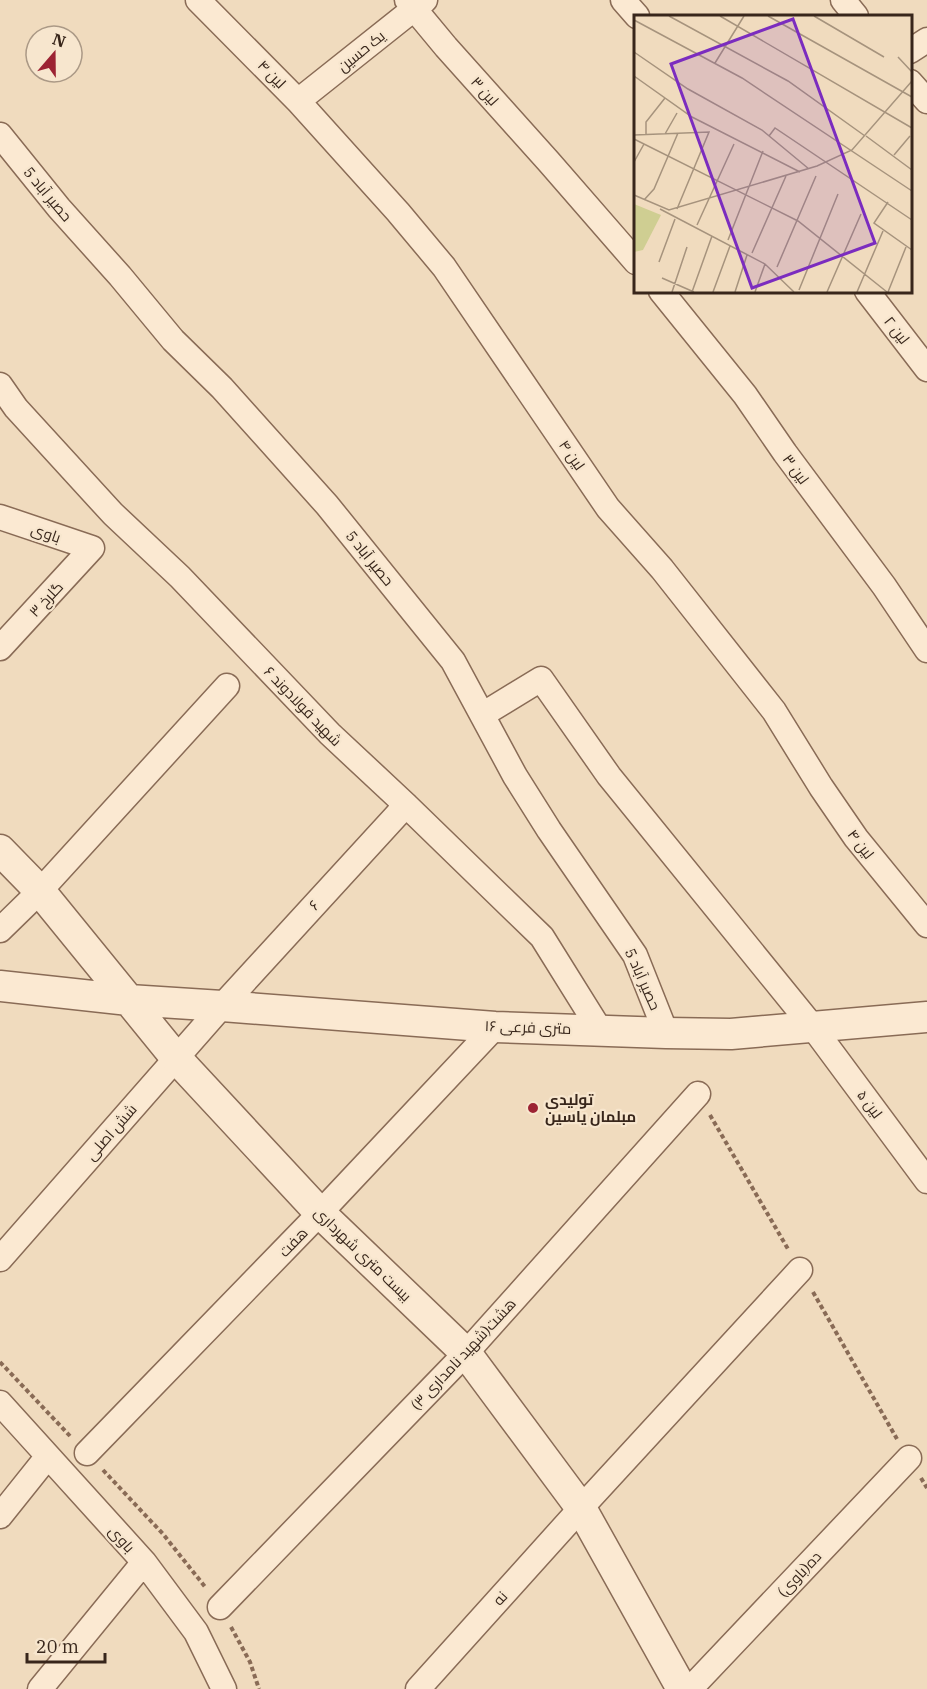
<svg xmlns="http://www.w3.org/2000/svg" width="927" height="1689" viewBox="0 0 927 1689" font-family="'IBM Plex Serif',Cairo,serif">
<style>
.lines{fill:none;stroke-linecap:round;stroke-linejoin:round}
.minor-casing{stroke:#896b56;stroke-width:27}
.tertiary-casing{stroke:#896b56;stroke-width:33}
.path{stroke:#896b56;stroke-width:4;stroke-dasharray:4.5 3;stroke-linecap:butt}
.minor{stroke:#fbe9d2;stroke-width:24}
.tertiary{stroke:#fbe9d2;stroke-width:30}
.poi-dot{fill:#9c2333;stroke:#f7e6ce;stroke-width:2}
.labels{text-anchor:middle;dominant-baseline:central;stroke-width:4.5;stroke-linejoin:round;paint-order:stroke}
.street-label{font-size:15px;fill:#38261b;stroke:#f7e6ce}
.poi-label{font-size:15px;font-weight:bold;fill:#38261b;stroke:#f7e6ce;text-anchor:start}
.inset-road{fill:none;stroke:#a6937d;stroke-width:1.5}
.view{fill:#7b2cbf;fill-opacity:0.15;stroke:#7b2cbf;stroke-width:3}
.inset-edge{fill:none;stroke:#38261b;stroke-width:3}
</style>
<rect width="100%" height="100%" fill="#f0dbbe"/>
<g class="lines">
<defs>
<path id="minor" d="M198 0 298 101 398 212 444 267 608 508 662 569 774 711 821 787 856 838 927 925
M407 0 446 47 549 162 636 262
M623 0 637 16
M843 0 856 16
M910 51 927 40
M910 82 927 101
M298 101 425 0
M0 135 59 208 120 276 173 340 222 388 327 505 453 661 515 776 549 830 635 955 666 1033
M661 291 745 395 785 453 884 586 927 650
M867 291 927 369
M0 385 16 408 113 514 180 577 330 734 406 805 542 937 600 1030
M0 517 92 548 0 648
M482 715 541 679 609 776 812 1026 927 1181
M0 930 40 891 227 686
M0 1259 222 1006 406 805
M0 1403 144 1562 196 1632 224 1689
M87 1453 320 1213 495 1027
M0 1516 48 1456
M220 1607 466 1353 698 1094
M40 1689 144 1562
M418 1689 581 1508 800 1270
M690 1689 909 1458"/>
<path id="tertiary" d="M0 850 40 891 176 1058 320 1213 466 1353 581 1508 682 1689
M0 986 129 1000 222 1006 495 1027 666 1033 731 1034 927 1017"/>
</defs>
<use href="#minor" class="minor-casing"/>
<use href="#tertiary" class="tertiary-casing"/>
<path class="path" d="M710 1115 788 1249
M813 1292 897 1439
M0 1362 70 1436
M103 1470 163 1534 206 1588
M921 1478 927 1488
M231 1627 250 1662 259 1689"/>
<use href="#minor" class="minor"/>
<use href="#tertiary" class="tertiary"/>
</g>
<circle class="poi-dot" cx="533" cy="1108" r="6"/>
<g class="labels">
<g class="street-label">
<text transform="translate(361 51) rotate(-39)">یک حسین</text>
<text transform="translate(272 74) rotate(46)">لین ۴</text>
<text transform="translate(485 91) rotate(48)">لین ۳</text>
<text transform="translate(48 194) rotate(50)">حصیر آباد 5</text>
<text transform="translate(897 330) rotate(52)">لین ۲</text>
<text transform="translate(572 455) rotate(55)">لین ۴</text>
<text transform="translate(796 469) rotate(54)">لین ۳</text>
<text transform="translate(46 533) rotate(19)">باوی</text>
<text transform="translate(370 558) rotate(51)">حصیر آباد 5</text>
<text transform="translate(46 599) rotate(-47)">گلرخ ۳</text>
<text transform="translate(303 706) rotate(46)">شهید فولادوند ۶</text>
<text transform="translate(861 844) rotate(52)">لین ۴</text>
<text transform="translate(314 905) rotate(-47)">۶</text>
<text transform="translate(643 979) rotate(66)">حصیر آباد 5</text>
<text transform="translate(528 1027) rotate(2)">۱۶ متری فرعی</text>
<text transform="translate(870 1104) rotate(53)">لین ۵</text>
<text transform="translate(111 1132) rotate(-49)">شش اصلی</text>
<text transform="translate(293 1242) rotate(-46)">هفت</text>
<text transform="translate(363 1254) rotate(44)">بیست متری شهرداری</text>
<text transform="translate(463 1354) rotate(-47)">هشت(شهید نامداری ۳)</text>
<text transform="translate(122 1539) rotate(48)">باوی</text>
<text transform="translate(799 1574) rotate(-47)">ده(باوی)</text>
<text transform="translate(500 1598) rotate(-48)">نه</text>
</g>
<g class="poi-label">
<text x="545" y="1099">تولیدی<tspan x="545" dy="17">مبلمان یاسین</tspan></text>
</g>
</g>
<g transform="translate(634 15)">
<rect width="278" height="278" fill="#f0dbbe"/>
<path d="M0 189 27 200 9 235 0 237Z" fill="#cfce92"/>
<path class="inset-road" d="M35 1 154 66 231 121M86 1 278 113M134 1 278 82M180 1 250 42M0 5 108 63 278 176M0 37 54 74 128 115 175 154M264 42 278 57M81 48 110 1M0 61 58 102 166 157M12 119V107L31 83M31 119 43 98M0 120 75 117 43 194M135 121 141 113 278 205M232 121 278 155M0 124 164 206 253 277M260 140 276 121M0 147 10 129M0 180 35 195 183 151 218 135 278 66M10 185 20 174 44 118M254 187 240 208 278 235M26 194 131 249 160 277M63 210 100 129M94 225 129 136M118 238 152 161M25 247 41 204M143 252 182 161M28 263 60 277M165 275 204 179M38 277 53 232M58 277 78 221M79 277 96 231M101 277 113 240M121 277 131 249M193 277 227 199M223 277 249 216M254 277 272 232"/>
<path class="view" d="M159 4 241 228 118 273 37 49Z"/>
<rect width="278" height="278" class="inset-edge"/>
</g>
<g transform="translate(54 54) rotate(20)"><circle r="28" fill="#f7e6ce" stroke="#ab9986" stroke-width="1.5"/>
<path d="M0-4.5L10 22L0 15L-10 22Z" fill="#9c2333"/>
<text y="-9" font-size="16" font-weight="bold" text-anchor="middle" fill="#38261b">N</text>
</g>
<path d="M27 1653v9h78v-9" fill="none" stroke="#38261b" stroke-width="3"/>
<text x="36" y="1653" font-size="18" fill="#38261b" stroke="#f7e6ce" stroke-width="4.5" paint-order="stroke">20 m</text>
</svg>
